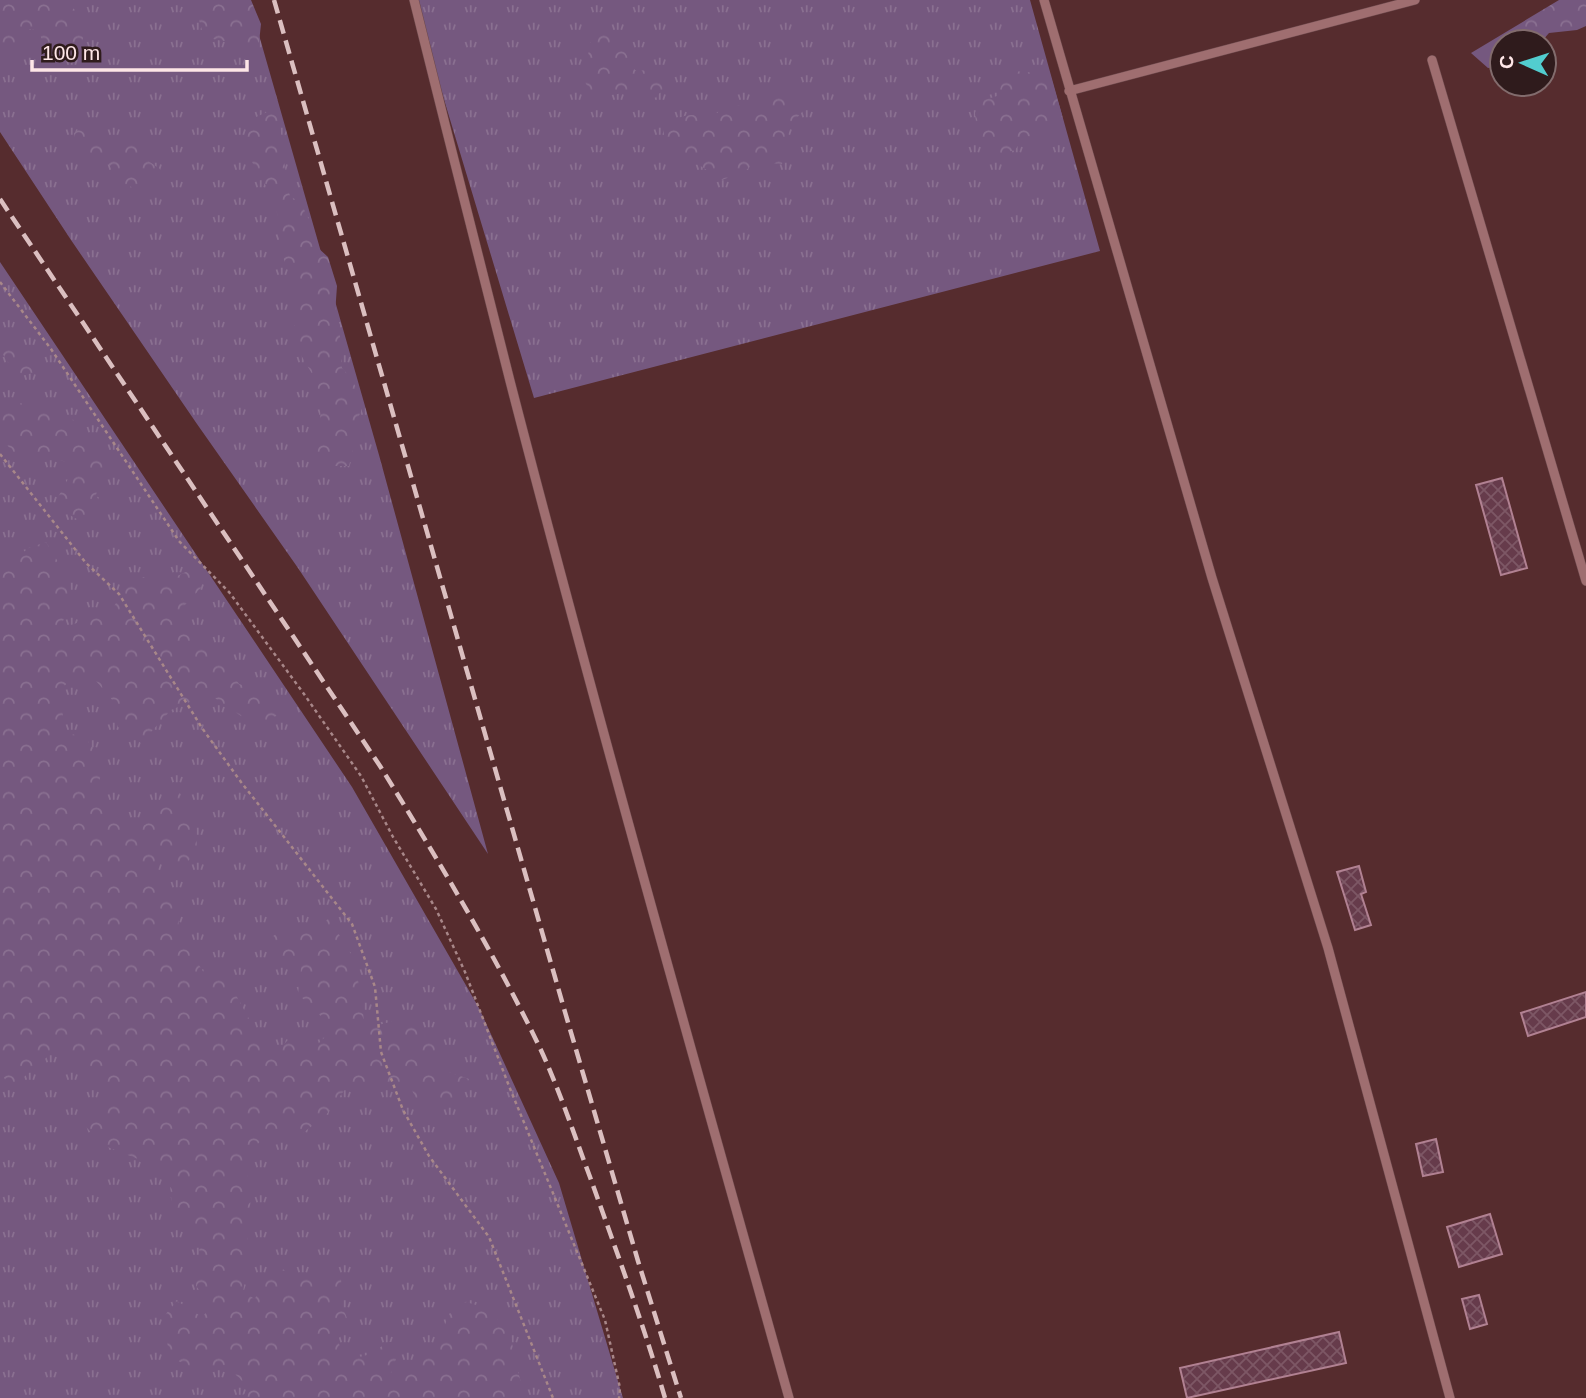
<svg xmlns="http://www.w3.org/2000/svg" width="1586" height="1398" viewBox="0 0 1586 1398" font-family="Helvetica,sans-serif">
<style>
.grass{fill:url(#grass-tufts)}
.forest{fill:url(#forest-crowns)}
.building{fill:url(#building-cross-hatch);stroke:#b18192;stroke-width:2}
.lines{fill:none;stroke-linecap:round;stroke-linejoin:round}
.lane-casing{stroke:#6d494c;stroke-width:10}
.path{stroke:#a88789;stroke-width:2.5;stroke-dasharray:3.5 3.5;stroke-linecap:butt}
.lane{stroke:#9f6e70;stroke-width:9}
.rail{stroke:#dbbfc0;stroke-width:4.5;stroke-dasharray:14 7;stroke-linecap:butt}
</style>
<defs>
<pattern id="grass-tufts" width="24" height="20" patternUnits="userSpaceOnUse" patternTransform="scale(1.75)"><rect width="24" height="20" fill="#75587f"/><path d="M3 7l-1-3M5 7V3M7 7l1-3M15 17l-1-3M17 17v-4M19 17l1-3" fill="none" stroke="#8a7091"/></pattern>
<pattern id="forest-crowns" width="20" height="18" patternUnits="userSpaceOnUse" patternTransform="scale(1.75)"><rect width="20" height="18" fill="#75587f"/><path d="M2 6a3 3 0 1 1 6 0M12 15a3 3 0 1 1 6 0" fill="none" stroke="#8a7091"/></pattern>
<pattern id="building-cross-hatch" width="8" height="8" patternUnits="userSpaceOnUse" patternTransform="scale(1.75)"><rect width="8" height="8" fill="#663b4b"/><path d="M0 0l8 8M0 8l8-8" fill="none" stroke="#7d5765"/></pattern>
</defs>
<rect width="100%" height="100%" fill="#562c2e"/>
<path class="grass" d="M0 0H249L379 455 488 854 298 568 197 424 71 240 0 132Z
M414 0H1030L1100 251 534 398Z
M0 262 352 787 479 1008 559 1183 623 1398H0Z"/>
<path class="forest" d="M0 0H60L80 13 84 35 77 56 64 63 46 52 39 31 30 29 13 49 0 53Z
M199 0H251L261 24 258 52 248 56 230 42 213 39 202 30 196 10Z
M1559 0H1586V26L1577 30 1549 33 1541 42H1502V66L1488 68 1471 53Z
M606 34 622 47 635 70 653 71 671 81 655 98 630 89 618 94 594 97 580 74 588 65V55L592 38Z
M1014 71 1050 74 1062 115 1054 126 1042 137 1025 136 1015 150 1000 154 977 135 975 113 981 101 997 96 1003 81Z
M793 91 802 112 788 128 789 146 782 164 757 162 743 172 722 180 699 165 680 161 665 142 663 127C686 114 686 112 712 119L725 104 751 107 768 94Z
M267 112 279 115 284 161 290 197 300 201 312 226 316 246 328 257 337 286 335 314 340 325V343L342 368 349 376 361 395V412L350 432 353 450 349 466H332L318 454 315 435 320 422 321 399 315 379 301 355 293 330 299 314 300 299 280 250 279 220 273 198 252 162 245 135 254 118Z
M86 125 96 130 110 142 127 137 142 139 147 160 160 169 158 182 142 191 121 183 108 163 94 166 78 160 74 133Z
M0 323 6 330 12 346 36 352 40 371 18 377 0 350Z
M12 401 67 415 85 429 105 462 96 495 105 512 90 526 62 511 58 497 68 479 71 463 54 459 21 460 7 445 0 448V415Z
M46 542 63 570 72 595 60 630 79 622 108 615 132 579 143 577 167 581 194 568 201 588 184 606 193 633 213 643 239 684 273 694 280 714 266 721 241 716 209 694 171 710 141 743 118 727 114 702 96 681 77 674 61 689 64 731 86 739 104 762 97 790 117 819 145 825 161 798 174 782 196 823 197 852 181 868 157 856V878L177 893 179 933 204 973 226 977 253 1026 275 1053 290 1038 315 1047 331 1031 319 1014 298 994 301 968 284 967 268 940 289 924 311 934 329 918 354 959 363 1007 364 1029 397 1020 412 1027 440 1034V1069L469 1079 459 1098 441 1103 419 1105 409 1084 374 1082 366 1086 346 1088 326 1115 299 1136 268 1134 244 1157 251 1197 247 1234 250 1250 243 1292 255 1299 261 1282 276 1266 303 1279 320 1271 341 1277 342 1305 348 1321 338 1340 344 1361 367 1355 389 1342H405L389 1373 420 1363 435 1349 451 1310 466 1302 490 1309 511 1337 515 1360 524 1394 529 1398H238L251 1390 226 1365 194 1368 169 1357 164 1316 177 1301 202 1317 212 1306 196 1286 200 1243 198 1227 174 1229 169 1174 143 1161 105 1146 85 1126 101 1109 105 1091 93 1070 53 1052 10 1089 0 1070V550L11 561 29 548Z"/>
<path class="building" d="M1502 478 1527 568 1501 575 1476 485Z
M1359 866 1366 892 1361 894 1371 925 1355 930 1337 872Z
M1586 992V1017L1528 1036 1521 1013Z
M1436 1139 1443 1172 1423 1176 1416 1144Z
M1490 1214 1502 1254 1459 1267 1447 1227Z
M1479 1295 1487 1324 1470 1329 1462 1299Z
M1339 1332 1346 1363 1187 1398 1180 1368Z"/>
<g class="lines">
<defs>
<path id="lane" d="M414 0C446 127 477 254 510 381 598 721 694 1059 789 1398
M1044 0 1212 578 1328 948 1450 1398
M1432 60 1586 581
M1069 91 1415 0"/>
</defs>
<use href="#lane" class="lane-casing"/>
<path class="path" d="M0 282 51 349 179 541 229 592 304 694 361 776 393 837 436 909 465 972 509 1086 605 1320 620 1388 619 1398
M0 454 86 563 119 594 202 728 241 782 352 924 375 987 381 1052 403 1110 429 1156 489 1237 553 1398"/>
<use href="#lane" class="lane"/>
<path class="rail" d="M274 0 565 1012 638 1261 681 1398
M0 199 380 766C437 858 493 951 540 1048 559 1089 574 1134 590 1177 616 1250 643 1323 665 1398"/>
</g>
<g transform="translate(1523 63) rotate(273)"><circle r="33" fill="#2f1b1c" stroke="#826c6d" stroke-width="2"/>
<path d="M0-5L12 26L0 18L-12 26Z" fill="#52cdcf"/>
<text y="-10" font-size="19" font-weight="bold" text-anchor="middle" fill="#fee6e7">С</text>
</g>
<path d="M32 60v10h215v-10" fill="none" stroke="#fee6e7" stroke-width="3.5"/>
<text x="42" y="60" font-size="21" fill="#fee6e7" stroke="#2f1b1c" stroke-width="5" paint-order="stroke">100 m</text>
</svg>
